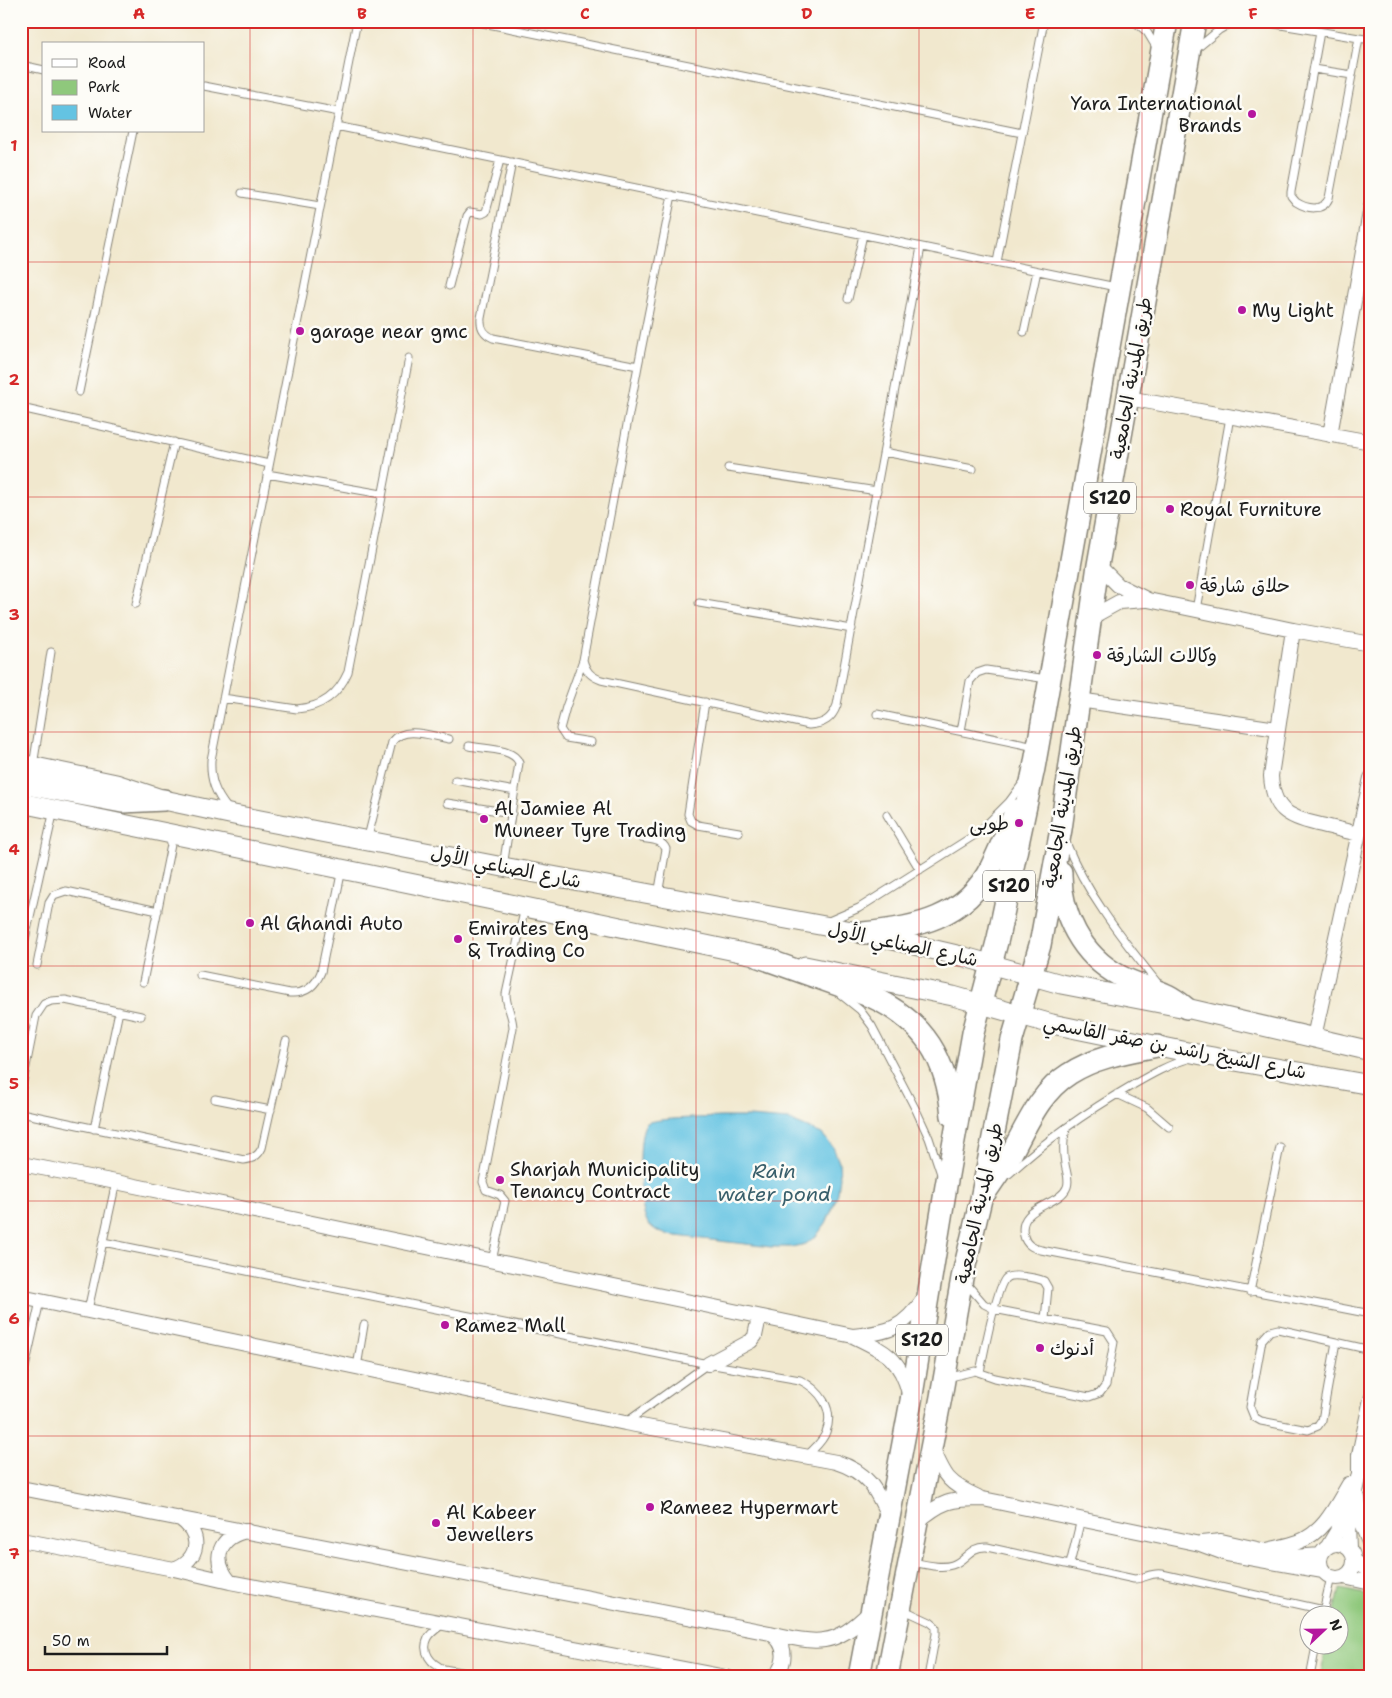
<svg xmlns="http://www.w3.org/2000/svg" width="1392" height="1698" viewBox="0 0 1392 1698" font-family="'Shantell Sans','Playpen Sans Arabic',sans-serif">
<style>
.green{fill:#8fc87c;stroke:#56724c}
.water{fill:#64c3e2;stroke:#40707f}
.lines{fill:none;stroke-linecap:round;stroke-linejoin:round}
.lane-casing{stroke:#868275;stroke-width:9}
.street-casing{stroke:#868275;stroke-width:16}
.secondary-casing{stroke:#868275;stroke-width:21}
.primary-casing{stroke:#868275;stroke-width:24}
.lane{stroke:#fff;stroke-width:7}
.street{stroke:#fff;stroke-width:14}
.secondary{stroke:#fff;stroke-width:19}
.primary{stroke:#fff;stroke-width:21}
.grid{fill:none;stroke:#d62828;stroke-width:1;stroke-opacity:0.55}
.poi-dot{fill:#b5179e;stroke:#fdfcf7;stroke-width:2}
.labels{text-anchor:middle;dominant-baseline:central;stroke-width:5;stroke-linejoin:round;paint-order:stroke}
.shield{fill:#fdfcf7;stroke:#605f5e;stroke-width:1}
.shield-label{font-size:18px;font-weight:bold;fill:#1c1c1c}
.poi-label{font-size:19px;fill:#1c1c1c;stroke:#fdfcf7;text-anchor:start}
.street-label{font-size:19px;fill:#1c1c1c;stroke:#fdfcf7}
.water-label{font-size:20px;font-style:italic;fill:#395f6b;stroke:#fdfcf7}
.neatline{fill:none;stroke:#d62828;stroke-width:2}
.grid-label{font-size:16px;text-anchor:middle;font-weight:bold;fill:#d62828}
</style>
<rect width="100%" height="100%" fill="#fdfcf7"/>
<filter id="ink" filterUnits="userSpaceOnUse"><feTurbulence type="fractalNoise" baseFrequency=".02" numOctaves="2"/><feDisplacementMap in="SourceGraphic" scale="10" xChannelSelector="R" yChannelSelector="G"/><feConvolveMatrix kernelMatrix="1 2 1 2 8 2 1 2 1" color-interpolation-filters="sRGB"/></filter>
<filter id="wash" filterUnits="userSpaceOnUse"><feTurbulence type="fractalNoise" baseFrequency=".0096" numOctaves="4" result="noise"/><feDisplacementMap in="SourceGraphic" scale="20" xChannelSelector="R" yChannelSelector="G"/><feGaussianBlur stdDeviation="1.12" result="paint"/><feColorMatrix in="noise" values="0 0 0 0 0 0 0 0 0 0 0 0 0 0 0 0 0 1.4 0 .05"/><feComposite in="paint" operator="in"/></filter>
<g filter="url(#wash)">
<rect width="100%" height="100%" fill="#f1e8ce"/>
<path class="green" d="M1340 1589 1371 1595V1677H1320L1327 1646H1340V1616L1334 1615Z"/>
<path class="water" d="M720 1117H749L789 1120 822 1134 833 1147 839 1162 840 1177 838 1193 832 1210 826 1223 817 1235 806 1244 791 1247H771L668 1235C658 1232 649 1228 645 1217 640 1205 636 1130 647 1123 656 1118 706 1118 720 1117Z"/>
</g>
<g filter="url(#ink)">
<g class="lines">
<defs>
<path id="lane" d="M346 21 357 23
M473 21 1022 133
M1134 21 1147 32 1156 47
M1257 21 1371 40
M1320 32 1291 192V196L1296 202C1307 209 1323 212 1329 198L1359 38
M1195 50 1219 30 1235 21
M21 65 44 70
M1314 69 1352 75
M204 86 339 112
M336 126 1116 287
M512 162 481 318C480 328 484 334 493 338L638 366
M242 193 320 206
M672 195 638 366 583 660C586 671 590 676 601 680L809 725C824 724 832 719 837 705L921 247
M997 262 1044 21
M449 286 467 216 470 212 482 214 486 212 500 160
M848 299 863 235
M1024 332 1037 271
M79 392 133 131
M21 408 269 464
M884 452 973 469
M728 468 877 491
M267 474 382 494
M699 603 852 629
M136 604 174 442
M1196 610 1230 417
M583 660 566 707 560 729 566 738 591 742
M223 698 297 709C322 707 338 695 348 672L409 358
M705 702 688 814 691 821 698 825 739 832
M877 714 1035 747
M961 731 970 681 977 673 986 670 1047 679
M469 746C484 749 514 748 519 763L503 867
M33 766 51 652
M455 780 515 791
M447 803 512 813
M228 809C215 793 210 780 211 760L357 21
M887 815 920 870
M641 838C650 840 662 839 666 849L658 895
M1065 840C1086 894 1123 940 1159 985
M367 841 392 742C404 725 431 736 449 739
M21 916 29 918
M829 921 859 908 978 833 1009 802 1023 783
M21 957 54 810
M37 965 49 903 54 895 66 891 158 911
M200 975 290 993C305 994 315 987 321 972L342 869
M143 982 173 835
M840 994 860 1010 872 1026 917 1112 929 1138 941 1174
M21 1092 36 1016 44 1004 51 1001 65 1000 141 1016
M1117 1094 1147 1108 1169 1127
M215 1099 271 1110
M21 1113 244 1160C253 1159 258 1156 262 1148L286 1041
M94 1129 119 1011
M1066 1129C1063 1140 1063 1152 1065 1164 1066 1172 1070 1179 1067 1187 1060 1206 1016 1206 1024 1236 1026 1245 1033 1248 1041 1250L1371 1314
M1009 1174C1046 1140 1088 1111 1131 1086 1150 1075 1169 1064 1191 1058
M103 1242 708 1364 800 1380C820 1390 835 1409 826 1432 823 1442 813 1449 806 1457
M492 1261 505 1201 500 1195 486 1190 483 1182 513 1028C513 1016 506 1006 506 994L525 907
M1250 1292 1280 1147
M88 1310 116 1182
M1336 1342 1322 1420 1318 1426 1308 1430 1261 1421 1254 1417 1250 1407 1262 1340 1270 1331 1278 1329 1371 1350
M357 1367 364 1325
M980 1372C983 1357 997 1285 1006 1278 1012 1273 1037 1278 1044 1281L1048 1288 1045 1319
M947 1378 975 1371 995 1378 1089 1397 1100 1393 1106 1385 1114 1342 1107 1331 994 1309 984 1304 966 1283
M21 1385 40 1301
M625 1423 708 1364
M1359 1455 1371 1457
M912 1562C924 1564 940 1569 952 1565 967 1560 969 1546 987 1547L1134 1579C1144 1579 1151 1572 1162 1574L1324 1610
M1070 1564 1081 1519
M902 1609 930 1622 936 1627V1634L928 1677
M1322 1616 1331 1577
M443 1624C438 1628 431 1632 428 1638 421 1652 431 1664 444 1669L487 1677
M1310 1677 1316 1646"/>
<path id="street" d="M1128 398 1371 442
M1330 435 1371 207
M1098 565 1118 585 1148 600 1293 630 1371 644
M1090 618 1119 602 1145 600
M1293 630 1271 776C1273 809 1287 817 1317 824 1331 827 1345 831 1359 834
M1079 700 1278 729
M1314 1037 1371 778
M21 1164 116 1182 853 1336C884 1351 900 1357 909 1393
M21 1297 625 1423 836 1462C868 1472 876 1489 889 1518
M853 1336C890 1332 903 1329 925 1297
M708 1364 751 1341 755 1336 759 1317
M932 1447C945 1477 947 1483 978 1497
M21 1488 770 1633C817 1644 834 1648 871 1611
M1358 1498 1361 1523 1371 1547
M917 1522C942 1501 950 1499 983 1499L1200 1544 1227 1554 1323 1571
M21 1540 174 1569 230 1582 726 1677
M1201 1543 1221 1541 1293 1557 1321 1555
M1320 1561a17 17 0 1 1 34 0a17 17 0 1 1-34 0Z
M1328 1546 1337 1531 1343 1510
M1349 1548 1348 1525 1359 1473V1455L1371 1399
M1267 1550C1277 1547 1288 1546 1298 1542 1324 1533 1336 1506 1349 1484
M1354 1561 1371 1571
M174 1569C200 1559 203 1534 179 1518
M1344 1577 1371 1583
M230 1582C211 1560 218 1537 247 1531
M770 1633C773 1635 777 1638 779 1641 787 1652 784 1669 773 1677"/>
<path id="secondary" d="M21 764 116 784 164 800 234 815 503 867 863 933 961 956 1061 984 1186 1008 1371 1051
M21 803 487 899 773 959
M805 966 953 996 1052 1024 1202 1055 1371 1085"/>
<path id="primary" d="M21 783 122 802 164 800
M1061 872C1060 914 1082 956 1120 976 1135 984 1152 988 1167 995 1173 998 1180 1003 1186 1008
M863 933C916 928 965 918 991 867 1000 849 1008 829 1016 810
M759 957 872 997C925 1022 947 1059 952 1116
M985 1193C994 1180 1003 1167 1011 1154 1027 1125 1040 1092 1069 1074 1095 1057 1127 1052 1157 1046
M859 1677 911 1401 946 1186 973 1033 998 938 1034 768 1167 21
M887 1677 941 1397 962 1278 981 1199 1012 1040 1040 945 1061 829 1098 565 1195 21"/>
</defs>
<use href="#lane" class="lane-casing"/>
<use href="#street" class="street-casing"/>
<use href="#secondary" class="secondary-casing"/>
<use href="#primary" class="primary-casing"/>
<use href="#lane" class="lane"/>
<use href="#street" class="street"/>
<use href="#secondary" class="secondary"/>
<use href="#primary" class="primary"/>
</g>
</g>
<path class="grid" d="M250 21V1677M473 21V1677M696 21V1677M919 21V1677M1142 21V1677M21 262H1371M21 497H1371M21 732H1371M21 966H1371M21 1201H1371M21 1436H1371"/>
<g class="poi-dot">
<circle cx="1252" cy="114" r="5"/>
<circle cx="1242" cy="310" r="5"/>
<circle cx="300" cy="331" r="5"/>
<circle cx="1170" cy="509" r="5"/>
<circle cx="1190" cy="585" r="5"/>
<circle cx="1097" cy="655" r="5"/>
<circle cx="484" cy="819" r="5"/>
<circle cx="1019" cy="823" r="5"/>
<circle cx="250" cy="923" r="5"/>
<circle cx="458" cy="939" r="5"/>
<circle cx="500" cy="1180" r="5"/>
<circle cx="445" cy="1325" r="5"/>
<circle cx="1040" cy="1348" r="5"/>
<circle cx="650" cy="1507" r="5"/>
<circle cx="436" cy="1523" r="5"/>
</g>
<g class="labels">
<g class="shield">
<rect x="1084" y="482.5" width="52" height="31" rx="4"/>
<rect x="983" y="870.5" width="52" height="31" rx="4"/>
<rect x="896" y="1324.5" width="52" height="31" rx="4"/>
</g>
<g class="shield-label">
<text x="1110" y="498">S120</text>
<text x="1009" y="886">S120</text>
<text x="922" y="1340">S120</text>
</g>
<g class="poi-label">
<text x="1242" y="103" text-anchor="end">Yara International<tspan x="1242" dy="22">Brands</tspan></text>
<text x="1252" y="310">My Light</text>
<text x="310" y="331">garage near gmc</text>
<text x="1180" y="509">Royal Furniture</text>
<text x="1200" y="585">حلاق شارقة</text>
<text x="1107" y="655">وكالات الشارقة</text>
<text x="494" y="808">Al Jamiee Al<tspan x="494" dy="22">Muneer Tyre Trading</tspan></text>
<text x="1009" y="823" text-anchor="end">طوبى</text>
<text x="260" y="923">Al Ghandi Auto</text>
<text x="468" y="928">Emirates Eng<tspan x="468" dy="22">&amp; Trading Co</tspan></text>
<text x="510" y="1169">Sharjah Municipality<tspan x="510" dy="22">Tenancy Contract</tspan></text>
<text x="455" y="1325">Ramez Mall</text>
<text x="1050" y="1348">أدنوك</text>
<text x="660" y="1507">Rameez Hypermart</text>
<text x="446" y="1512">Al Kabeer<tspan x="446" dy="22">Jewellers</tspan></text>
</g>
<g class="street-label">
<text transform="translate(1131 378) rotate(-80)">طريق المدينة الجامعية</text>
<text transform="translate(1062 807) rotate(-81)">طريق المدينة الجامعية</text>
<text transform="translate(506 867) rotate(11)">شارع الصناعي الأول</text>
<text transform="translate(903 944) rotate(12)">شارع الصناعي الأول</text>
<text transform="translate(1175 1047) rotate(11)">شارع الشيخ راشد بن صقر القاسمي</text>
<text transform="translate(979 1203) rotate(-78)">طريق المدينة الجامعية</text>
</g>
<g class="water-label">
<text x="774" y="1171">Rain<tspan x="774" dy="23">water pond</tspan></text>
</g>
</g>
<rect width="1392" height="1698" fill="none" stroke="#fdfcf7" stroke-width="55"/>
<rect x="42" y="42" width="162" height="90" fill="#fdfcf7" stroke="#a3a29f"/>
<rect x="52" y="59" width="25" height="8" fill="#ffffff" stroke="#a3a29f"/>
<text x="88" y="68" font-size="15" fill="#1c1c1c">Road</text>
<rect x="52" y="80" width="25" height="15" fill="#8fc87c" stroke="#a3a29f"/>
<text x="88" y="92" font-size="15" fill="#1c1c1c">Park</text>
<rect x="52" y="105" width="25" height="15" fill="#64c3e2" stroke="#a3a29f"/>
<text x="88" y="118" font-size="15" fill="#1c1c1c">Water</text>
<g transform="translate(1324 1630) rotate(68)"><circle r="24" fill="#fdfcf7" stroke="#a3a29f"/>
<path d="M0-4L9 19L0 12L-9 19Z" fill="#b5179e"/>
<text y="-8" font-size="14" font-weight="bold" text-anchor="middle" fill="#1c1c1c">N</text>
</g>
<path d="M45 1646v8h122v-8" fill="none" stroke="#1c1c1c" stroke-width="2.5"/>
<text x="52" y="1646" font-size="15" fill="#1c1c1c" stroke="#fdfcf7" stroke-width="4" paint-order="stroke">50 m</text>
<rect x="28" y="28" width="1336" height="1642" class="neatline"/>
<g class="grid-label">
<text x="139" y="19">A</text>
<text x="362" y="19">B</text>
<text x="585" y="19">C</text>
<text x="807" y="19">D</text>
<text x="1030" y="19">E</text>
<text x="1253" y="19">F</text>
<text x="14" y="151">1</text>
<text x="14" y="385">2</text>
<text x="14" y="620">3</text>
<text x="14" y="855">4</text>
<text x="14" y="1089">5</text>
<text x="14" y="1324">6</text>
<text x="14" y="1559">7</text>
</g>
</svg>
